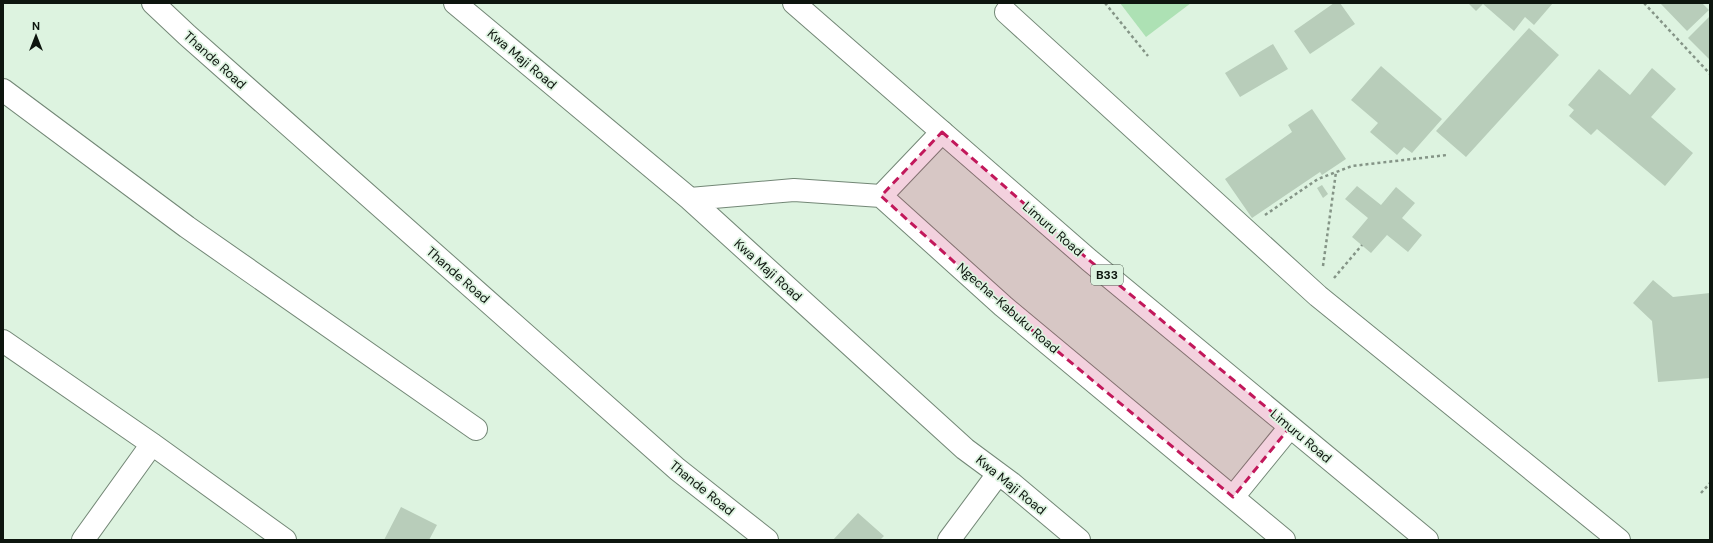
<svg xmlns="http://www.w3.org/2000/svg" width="1713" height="543" viewBox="0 0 1713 543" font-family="'DM Sans',sans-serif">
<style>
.green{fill:#ade1b4}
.building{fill:#b8cdba}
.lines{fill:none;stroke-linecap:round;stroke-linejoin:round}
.minor-casing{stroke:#738776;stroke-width:24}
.trunk-casing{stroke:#738776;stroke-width:24}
.path{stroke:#849486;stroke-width:2.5;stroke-dasharray:3 3;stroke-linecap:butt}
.minor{stroke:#fff;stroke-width:22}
.trunk{stroke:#fff;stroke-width:22}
.marked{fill:#c2185b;fill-opacity:0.2;stroke:#c2185b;stroke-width:3;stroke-dasharray:8 5;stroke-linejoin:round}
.labels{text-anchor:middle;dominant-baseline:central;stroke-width:3.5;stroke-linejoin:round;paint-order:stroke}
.shield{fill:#ddf3e0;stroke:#4b584d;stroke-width:1}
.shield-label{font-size:12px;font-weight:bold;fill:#0d150e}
.street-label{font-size:13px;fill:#0d150e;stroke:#ddf3e0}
</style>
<rect width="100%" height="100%" fill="#ddf3e0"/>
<path class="green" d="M1120 3H1191L1146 37Z"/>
<path class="building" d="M1334 3H1340L1355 24 1310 54 1294 31Z
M1468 3H1553L1534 25 1525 17 1514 31 1483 4 1476 11Z
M1660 3H1702L1709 10 1687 31Z
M1710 16V60L1688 38Z
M1529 28 1559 55 1466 157 1436 131Z
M1273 44 1288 69 1240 97 1225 73Z
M1381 66 1442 119 1412 153 1404 147 1397 155 1370 132 1378 123 1351 100Z
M1652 68 1676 89 1651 117 1693 153 1665 186 1597 129 1591 135 1569 116 1574 110 1568 105 1599 69 1630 95Z
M1312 109 1346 159 1322 175 1320 172 1252 218 1225 179 1292 132 1288 125Z
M1322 185 1328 194 1323 198 1317 188Z
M1357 186 1381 205 1396 187 1415 203 1402 218 1422 235 1408 252 1387 235 1371 253 1352 237 1368 218 1345 199Z
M1653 280 1673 297 1710 293V378L1658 382 1652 321 1633 303Z
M401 507 437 525 429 540H384Z
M858 513 884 536 880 540H833Z"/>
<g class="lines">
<defs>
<path id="minor" d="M153 3 187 35 677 469 767 540
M455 3 690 199 965 449 1011 483 1079 540
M1006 12 1318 296 1619 540
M3 90 187 227 476 429
M881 196 942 132
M690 199 794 190 881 196 1003 306 1284 540
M3 341 152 444 285 540
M1233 497 1290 427
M83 540 152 444
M949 540 998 474"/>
<path id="trunk" d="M794 3 1089 260 1427 540"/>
</defs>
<use href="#minor" class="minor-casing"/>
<use href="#trunk" class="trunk-casing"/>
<path class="path" d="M1105 3 1148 56
M1644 3 1710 74
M1265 215 1318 179 1352 166 1447 155
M1323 266 1336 172
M1334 278 1362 245
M1701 493 1710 483"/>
<use href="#minor" class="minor"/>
<use href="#trunk" class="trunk"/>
</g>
<path class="marked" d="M942 132 1089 260 1290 427 1233 497 1003 306 881 196Z"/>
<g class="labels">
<rect class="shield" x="1091" y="265" width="32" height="20" rx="3"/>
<g class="shield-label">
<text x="1107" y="275">B33</text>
</g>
<g class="street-label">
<text transform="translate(522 59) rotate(40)">Kwa Maji Road</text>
<text transform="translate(215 60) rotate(42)">Thande Road</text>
<text transform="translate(1053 229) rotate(41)">Limuru Road</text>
<text transform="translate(768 270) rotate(42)">Kwa Maji Road</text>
<text transform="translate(458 275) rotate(41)">Thande Road</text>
<text transform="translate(1008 308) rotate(41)">Ngecha-Kabuku Road</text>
<text transform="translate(1301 436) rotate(40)">Limuru Road</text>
<text transform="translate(1011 485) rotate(39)">Kwa Maji Road</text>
<text transform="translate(702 488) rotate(39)">Thande Road</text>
</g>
</g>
<rect width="1713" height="543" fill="none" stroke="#0d150e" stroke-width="8"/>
<g transform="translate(36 36)" stroke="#ddf3e0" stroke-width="3" paint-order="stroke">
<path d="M0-3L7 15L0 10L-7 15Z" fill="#0d150e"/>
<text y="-6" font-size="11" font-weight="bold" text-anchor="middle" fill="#0d150e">N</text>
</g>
</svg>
